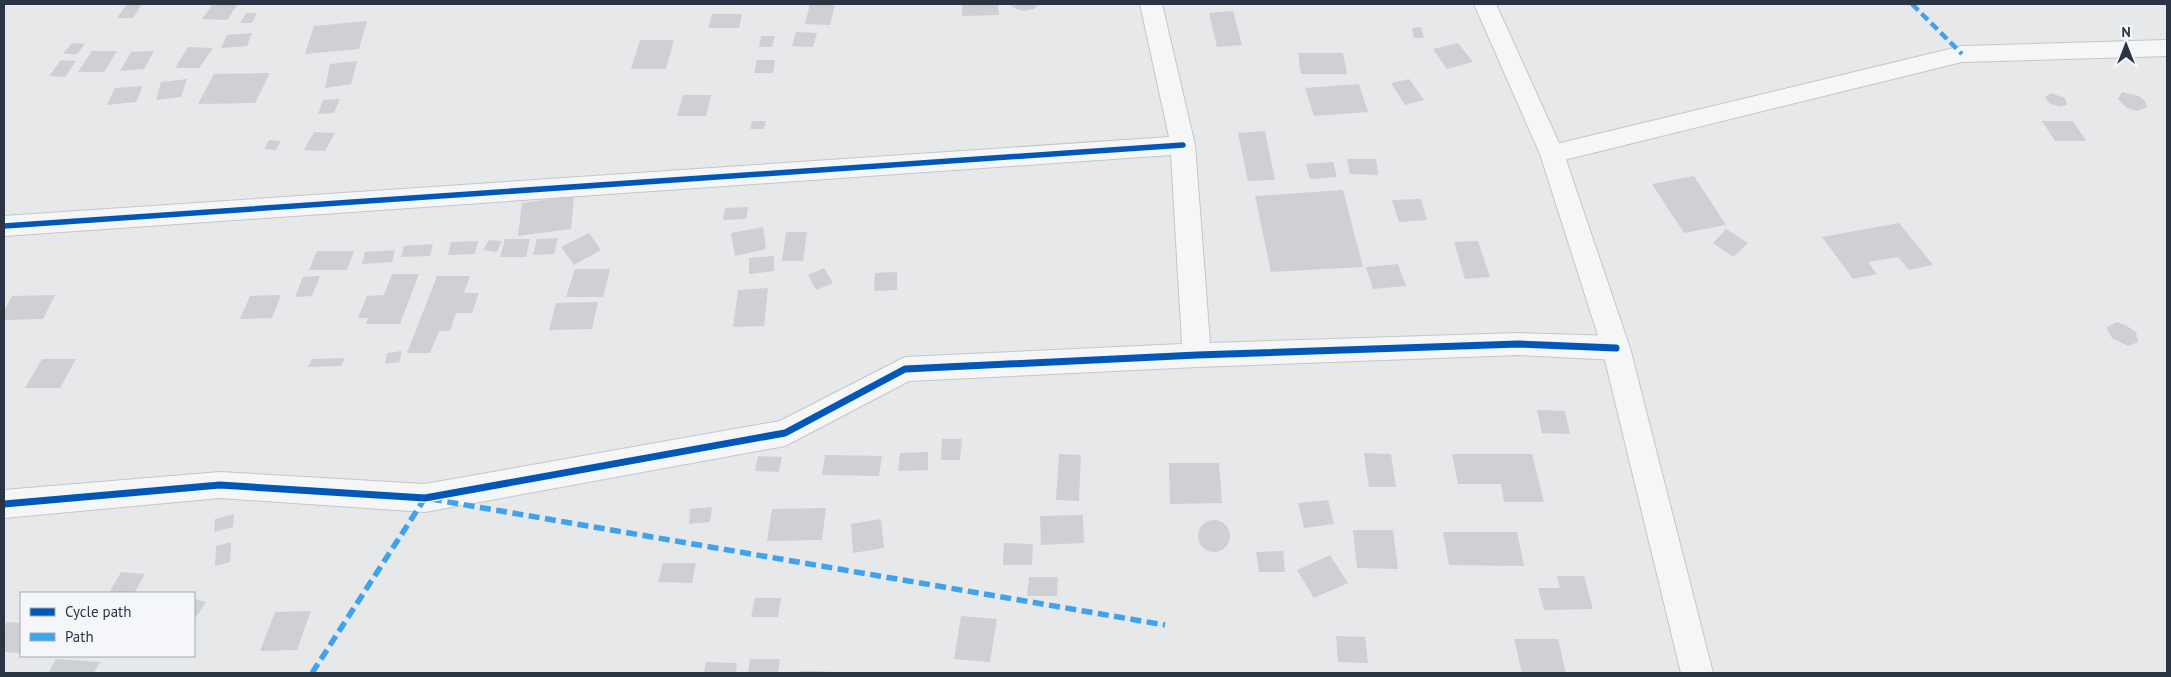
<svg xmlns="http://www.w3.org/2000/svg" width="2171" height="677" viewBox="0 0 2171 677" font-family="'PT Sans',sans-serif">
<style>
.building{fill:#ced0d3}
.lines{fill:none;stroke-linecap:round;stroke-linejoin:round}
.minor-casing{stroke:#c4c6c8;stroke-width:2}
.tertiary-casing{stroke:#c4c6c8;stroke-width:2}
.minor{fill:#f5f6f7;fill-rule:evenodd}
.tertiary{fill:#f5f6f7;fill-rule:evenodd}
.quiet-far1{stroke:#3ea3ec;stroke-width:4.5;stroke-dasharray:9 4.5;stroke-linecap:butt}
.quiet{stroke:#3ea3ec;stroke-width:5.5;stroke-dasharray:11 5.5;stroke-linecap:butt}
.cycleway-far1-casing{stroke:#f4f6f9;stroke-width:8}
.cycleway-casing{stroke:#f4f6f9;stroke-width:10}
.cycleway-far1{stroke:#0057b8;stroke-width:5.5}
.cycleway{stroke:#0057b8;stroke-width:7}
</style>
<rect width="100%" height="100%" fill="#e6e8ea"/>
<path class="building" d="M127 4H142L133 18H117Z
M213 4H238L227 20 202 19Z
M810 4H835L830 25 805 24Z
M962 4H998L999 15 962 16Z
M1009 4H1039L1034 9 1025 11 1016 9Z
M1233 11 1242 45 1217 47 1209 13Z
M246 13H257L252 23H240Z
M712 14H742L739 28H708Z
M367 21 359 49 305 54 314 26Z
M1421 27 1424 38H1414L1412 28Z
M796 32 817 33 813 47 792 46Z
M252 33 247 46 221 48 227 35Z
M761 36H775L772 47H759Z
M640 40H674L666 69H631Z
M72 43 85 44 77 54H63Z
M1458 43 1473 62 1447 69 1433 49Z
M188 47 213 48 199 68H175Z
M92 51H117L104 72H78Z
M154 51 144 69 120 71 131 52Z
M1298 53H1343L1347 74H1301Z
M61 60 76 61 65 77 49 76Z
M757 60H775L773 73H754Z
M357 61 351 84 325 88 330 64Z
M270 73 255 103 198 104 214 74Z
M187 79 181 97 156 100 161 82Z
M1409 79 1424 100 1405 105 1391 83Z
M1359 84 1368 112 1314 116 1305 88Z
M143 86 136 102 107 105 115 88Z
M2122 92 2139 96 2145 101 2147 107 2137 111 2127 108 2118 99Z
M2051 93 2065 98 2067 105 2059 107 2049 103 2045 97Z
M683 95H711L706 116H677Z
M340 99 334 113 318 114 323 100Z
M752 121H766L764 129H750Z
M2042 121H2073L2086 141H2055Z
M1265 131 1275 180 1248 181 1238 133Z
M314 132 335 133 325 151 304 150Z
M269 140 281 141 276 150 264 149Z
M1347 159H1376L1378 175 1350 174Z
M1333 162 1337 177 1310 179 1306 164Z
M1694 176 1726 225 1684 233 1652 184Z
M1343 190 1363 267 1271 272 1255 196Z
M574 196 571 229 518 236 522 203Z
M1421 199 1427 220 1399 222 1392 200Z
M748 207 746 219 723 220 725 208Z
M1899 223 1933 265 1909 270 1898 257 1868 262 1877 274 1853 279 1822 237Z
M763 227 766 249 735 256 731 233Z
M1726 229 1748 243 1733 257 1713 243Z
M786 232H807L803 261H782Z
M589 233 601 250 574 265 561 247Z
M558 238 554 254 533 255 537 239Z
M505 239H530L526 257H500Z
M489 240 502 241 497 252 483 250Z
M478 241 475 254 448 255 451 242Z
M1478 241 1490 277 1465 279 1454 242Z
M433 244 430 256 401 257 404 246Z
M395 250 392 262 362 264 365 252Z
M317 251H354L347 270H309Z
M774 256V271L749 274V258Z
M1398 264 1406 286 1373 289 1366 267Z
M824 268 833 283 816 290 808 275Z
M575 269H610L603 297H566Z
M897 272V290L874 291 875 273Z
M392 274H419L400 324H366L368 318H358L367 296 384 295Z
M320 276 312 296 295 297 303 277Z
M437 276H470L464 293H479L472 313H456L450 331H439L430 353H407Z
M768 288 764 326 733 327 738 290Z
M55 295 43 319 4 320V311L12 296Z
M281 295 272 318 240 319 250 296Z
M598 302 592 329 549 330 556 303Z
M2117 322 2127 326 2136 332 2138 342 2128 346 2112 338 2107 330V327Z
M402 351 399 362 385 364 387 353Z
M345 358 341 366 308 367 312 359Z
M42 359H76L60 388H25Z
M1537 410 1565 411 1570 434 1542 433Z
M942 439H962L960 460H941Z
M928 452V470L898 471 900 453Z
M1364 453 1391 454 1396 487H1369Z
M1059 454 1081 455 1079 501 1056 500Z
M1452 454H1532L1544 502H1504L1501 484H1458Z
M825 455 882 456 879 476 822 475Z
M758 456 782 457 779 472 755 471Z
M1169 463H1219L1222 503 1170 504Z
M1328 500 1334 524 1304 528 1298 503Z
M712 507 710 522 689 524 690 509Z
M826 508 822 540 767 541 772 509Z
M234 514 233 527 214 532 215 519Z
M1083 515 1084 543 1041 545 1040 516Z
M881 519 884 548 853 553 851 524Z
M1198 536a16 16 0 1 1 32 0a16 16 0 1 1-32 0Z
M1353 530H1393L1398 569 1357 568Z
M1443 532H1517L1524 566 1449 565Z
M231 542 230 562 215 566 216 546Z
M1004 543 1033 544 1032 565H1003Z
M1283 551 1285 572H1259L1256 552Z
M1330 555 1348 583 1314 598 1297 570Z
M663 563H696L692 583 658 582Z
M121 572 145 574 134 593H109Z
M1557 576H1584L1593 609 1544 610 1538 588H1560Z
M1029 577H1058L1057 596H1027Z
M755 598H781L778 617H751Z
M194 599 206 602 194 620Z
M311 611 297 650 260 651 275 612Z
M961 616 997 619 990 662 954 659Z
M7 622 21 623V653L4 652V628Z
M1336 636 1365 637 1368 663 1338 662Z
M1514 639H1558L1566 673H1522Z
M56 659 100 662 94 673H48Z
M750 659H780L778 673H748Z
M706 662 737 663 736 673H704Z
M800 671H832L799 673Z"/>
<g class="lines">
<defs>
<path id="minor" d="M1140 4H1162L1195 145 1210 343 1518 333 1616 336 1626 340 1630 348 1626 356 1616 360 1518 355 1197 367 909 381 785 446 425 512 220 498 4 518V490L220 472 425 484 780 421 905 357 1182 344 1171 155 4 236V216L1169 137Z
M2167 40V56L1962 62 1552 163 1543 160 1540 154 1543 148 1552 145 1962 46Z"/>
<path id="tertiary" d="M1474 4H1496L1564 154 1630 348 1713 673H1681L1602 348 1540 154Z"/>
</defs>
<use href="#minor" class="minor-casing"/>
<use href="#tertiary" class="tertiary-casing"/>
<use href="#minor" class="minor"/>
<use href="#tertiary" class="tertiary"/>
<path class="quiet-far1" d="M1912 4 1962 54"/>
<path class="quiet" d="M312 673 425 498 1165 625"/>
<defs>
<path id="cycleway-far1" d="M4 226 1183 145"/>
<path id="cycleway" d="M4 504 220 485 425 498 785 433 905 369 1197 355 1518 344 1616 348"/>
</defs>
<use href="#cycleway-far1" class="cycleway-far1-casing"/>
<use href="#cycleway" class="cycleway-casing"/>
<use href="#cycleway-far1" class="cycleway-far1"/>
<use href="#cycleway" class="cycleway"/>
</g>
<rect width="2171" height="677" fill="none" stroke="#2b3445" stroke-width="10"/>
<rect x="20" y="592" width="175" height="65" fill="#f4f6f9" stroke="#a4a8b1"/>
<rect x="30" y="608" width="25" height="8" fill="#0057b8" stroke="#a4a8b1"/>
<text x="65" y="617" font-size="15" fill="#2b3445">Cycle path</text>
<rect x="30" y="633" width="25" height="8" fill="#3ea3ec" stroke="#a4a8b1"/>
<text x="65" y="642" font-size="15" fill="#2b3445">Path</text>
<g transform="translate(2126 45)" stroke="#f4f6f9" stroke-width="4" paint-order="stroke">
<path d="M0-4L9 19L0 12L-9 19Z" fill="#2b3445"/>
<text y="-8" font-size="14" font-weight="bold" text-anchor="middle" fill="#2b3445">N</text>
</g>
</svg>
